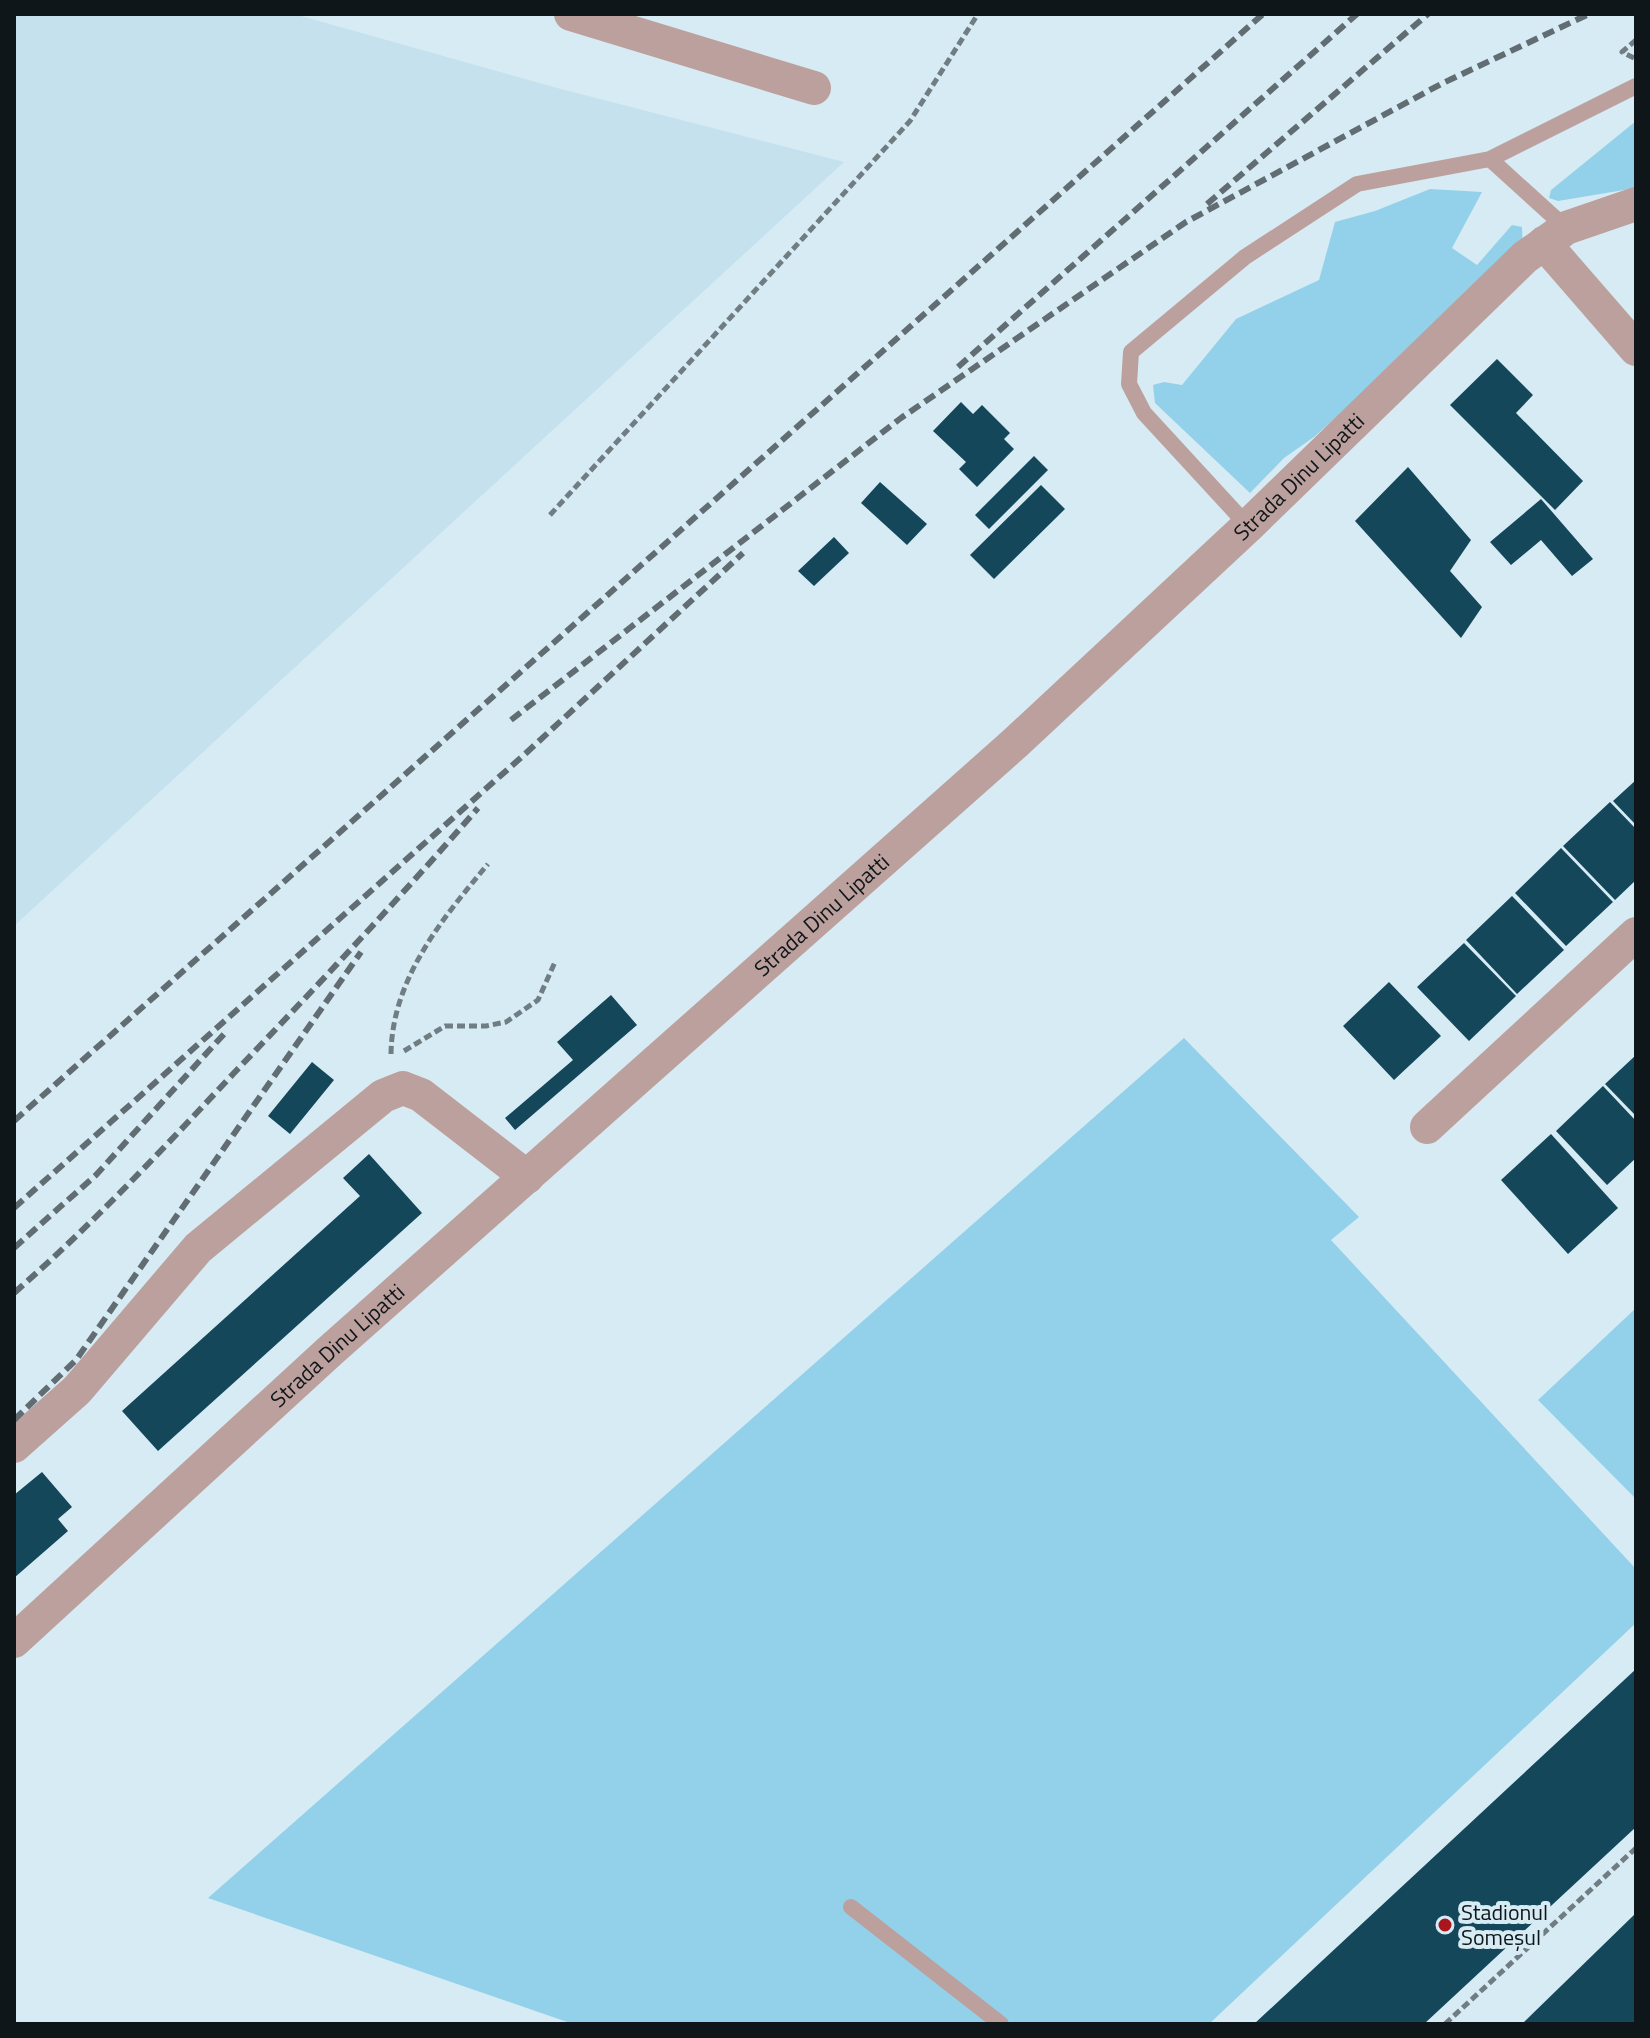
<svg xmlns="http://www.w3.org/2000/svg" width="1650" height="2038" viewBox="0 0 1650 2038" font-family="'Titillium Web',sans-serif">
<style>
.built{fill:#c4e1ed}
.green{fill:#93d1ea}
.building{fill:#144759}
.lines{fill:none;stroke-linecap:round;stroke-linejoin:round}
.path{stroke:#707d83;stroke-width:5;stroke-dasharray:8 4;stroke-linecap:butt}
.service{stroke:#bca09d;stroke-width:16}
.minor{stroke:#bca09d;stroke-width:34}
.rail{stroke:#616d72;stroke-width:6;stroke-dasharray:12 6;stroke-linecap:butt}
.poi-dot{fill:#aa161e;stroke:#d7ebf4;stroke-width:3}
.labels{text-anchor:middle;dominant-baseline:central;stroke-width:8;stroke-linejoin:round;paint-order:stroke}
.street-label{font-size:22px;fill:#0f1619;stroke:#d7ebf4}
.poi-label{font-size:22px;fill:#0f1619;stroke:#d7ebf4;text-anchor:start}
</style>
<rect width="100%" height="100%" fill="#d7ebf4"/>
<path class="built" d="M14 14H294L557 88 844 162 14 926Z"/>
<path class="green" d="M1636 121V188L1558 201 1549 198 1551 190Z
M1430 189 1482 192 1452 248 1477 265 1512 225 1522 227 1523 251 1314 437 1284 458 1250 493 1155 403 1153 385 1164 382 1182 385 1236 319 1319 280 1335 222 1375 211Z
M1184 1038 1359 1217 1331 1240 1636 1569V1623L1209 2024H573L208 1898Z
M1636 1308V1499L1538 1400Z"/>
<path class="building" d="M1497 359 1533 395 1516 413 1583 481 1555 510 1450 405Z
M961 402 973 414 982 405 1010 433 1004 439 1014 449 977 487 959 469 966 462 933 431Z
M1034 456 1048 470 989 529 975 515Z
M1408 467 1471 540 1450 571 1482 607 1461 638 1355 521Z
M880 482 927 524 907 545 861 503Z
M1041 485 1065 509 994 579 970 555Z
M1541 499 1593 559 1572 576 1541 540 1511 565 1490 542Z
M834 537 849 553 814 586 798 571Z
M1636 780V825L1613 801Z
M1610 802 1636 829V880L1615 900 1563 846Z
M1561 848 1613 902 1566 946 1515 893Z
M1512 896 1564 950 1517 994 1466 940Z
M1464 943 1516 996 1469 1041 1417 987Z
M1389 982 1441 1036 1394 1080 1343 1026Z
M611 995 637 1025 515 1130 505 1118 573 1060 557 1042Z
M1636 1055V1116L1605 1084Z
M312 1062 334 1080 290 1134 268 1116Z
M1603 1086 1636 1121V1158L1607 1185 1556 1131Z
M1551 1134 1618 1208 1568 1254 1501 1180Z
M369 1154 422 1213 158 1451 122 1411 360 1196 343 1178Z
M42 1472 72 1507 58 1519 68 1531 14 1578V1495Z
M1636 1669V1827L1424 2024H1254Z
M1636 1913V2024H1522Z"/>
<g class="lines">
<path class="path" d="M1634 58 1622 52 1636 40
M550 515 910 121 978 14
M404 1051 445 1026H486L506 1022 538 1000 555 962
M391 1054C392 979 442 919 488 864
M1445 2024 1636 1848"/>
<path class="service" d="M1566 228 1490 159 1636 86
M1248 526 1144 413 1129 384 1131 352 1245 257 1357 184 1490 159
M851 1907 1001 2024"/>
<g class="minor">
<path d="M571 14 814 88"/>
<path d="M1544 243 1636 349"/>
<path d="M1427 1127 1636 934"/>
<path d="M14 1446 77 1390 198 1248 383 1096 403 1088 421 1095 527 1177"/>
<path id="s1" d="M14 1641 330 1351 1014 744 1248 526 1525 257 1566 228 1636 204"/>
</g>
<path class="rail" d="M1207 204 1428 14
M958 367 1357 14
M511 720 901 418 1186 222 1441 84 1589 14
M14 1121 1263 14
M14 1208 525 754 743 553
M14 1248 96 1175 224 1034
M14 1293C92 1225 163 1149 234 1073 317 986 399 899 478 808
M14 1420 76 1360 361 952"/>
</g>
<circle class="poi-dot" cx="1445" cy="1925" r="8"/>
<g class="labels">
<g class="street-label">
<text stroke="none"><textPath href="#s1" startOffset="1734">Strada Dinu Lipatti</textPath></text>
<text stroke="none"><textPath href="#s1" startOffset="1086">Strada Dinu Lipatti</textPath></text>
<text stroke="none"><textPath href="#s1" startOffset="438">Strada Dinu Lipatti</textPath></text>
</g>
<g class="poi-label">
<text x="1461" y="1912">Stadionul<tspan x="1461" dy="25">Someșul</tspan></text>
</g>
</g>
<rect width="1650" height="2038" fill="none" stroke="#0f1619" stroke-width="32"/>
</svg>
